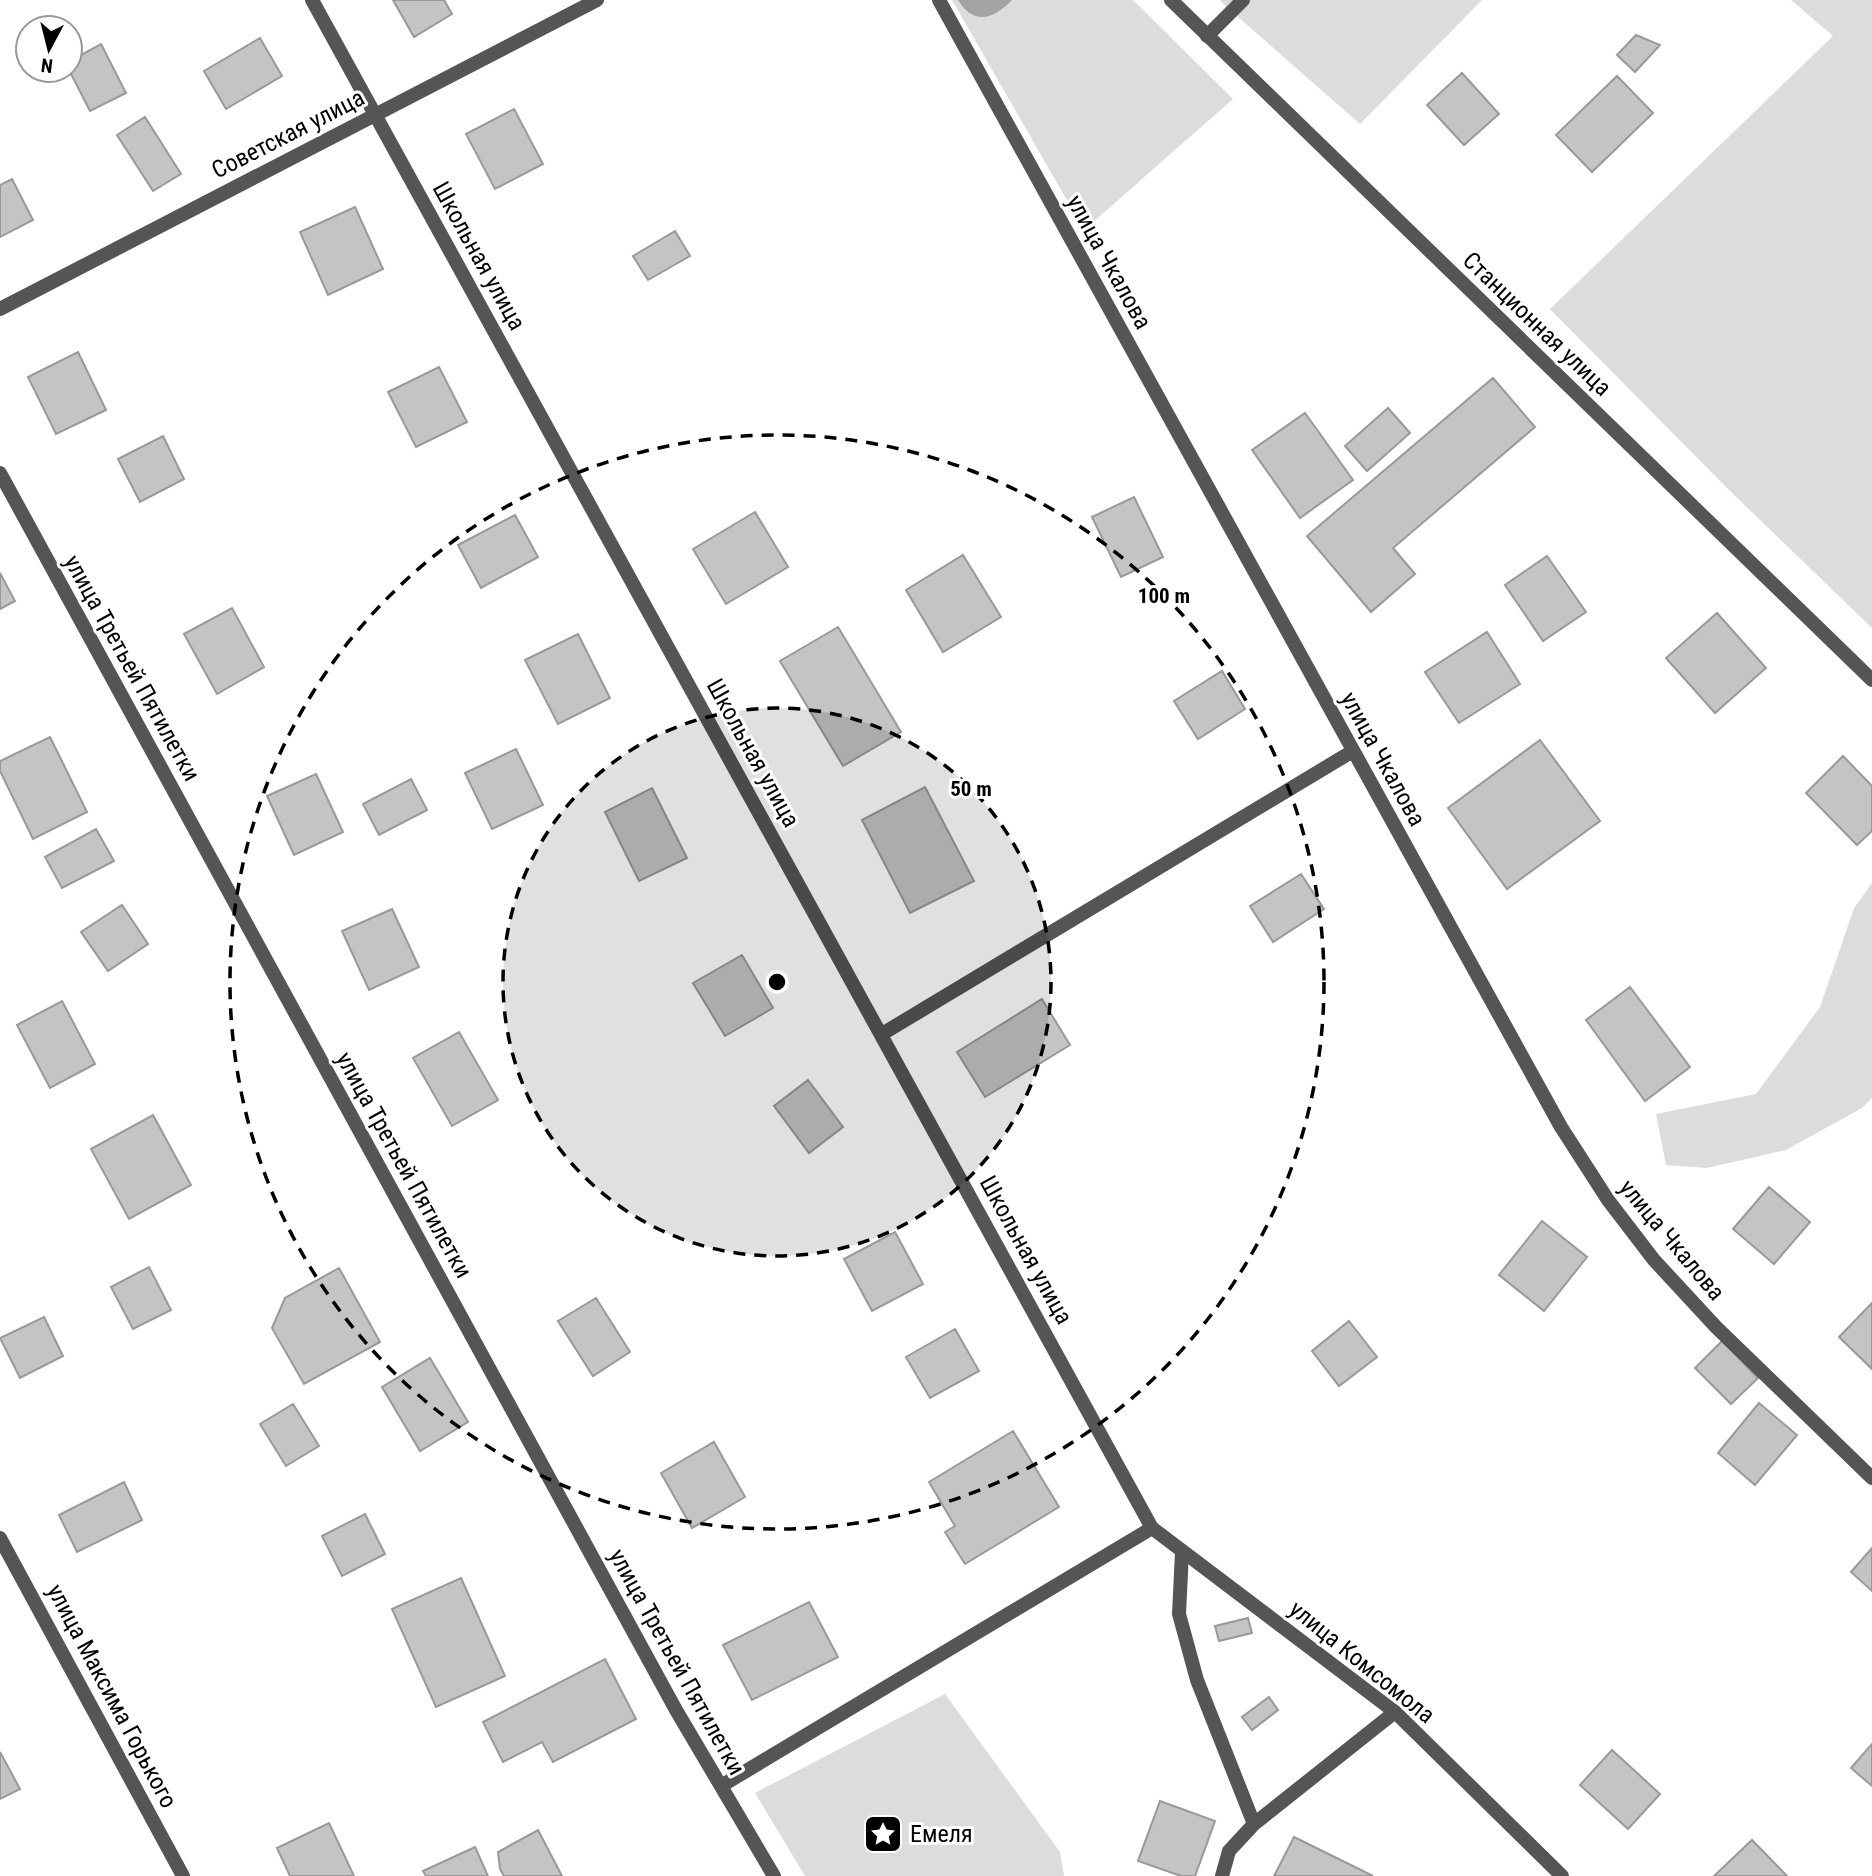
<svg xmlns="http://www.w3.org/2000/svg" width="1872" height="1876" viewBox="0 0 1872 1876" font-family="'Roboto Condensed',sans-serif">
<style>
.green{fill:#dcdcdc}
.water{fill:#a3a3a3}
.building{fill:#c4c4c4;stroke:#999;stroke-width:2}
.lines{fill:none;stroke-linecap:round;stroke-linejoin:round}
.service{stroke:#555;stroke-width:14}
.minor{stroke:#555;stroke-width:14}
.ring{fill:none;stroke:#000;stroke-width:3.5;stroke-dasharray:12 9}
.labels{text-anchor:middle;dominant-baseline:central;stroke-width:6;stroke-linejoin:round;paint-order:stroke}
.street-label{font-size:24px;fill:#000;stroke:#fff}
.poi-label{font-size:24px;fill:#000;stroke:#fff;text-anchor:start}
.centre{fill:#000;stroke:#fff;stroke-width:3.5}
.ring-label{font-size:21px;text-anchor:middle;font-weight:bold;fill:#000;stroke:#fff;stroke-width:6;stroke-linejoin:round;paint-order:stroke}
</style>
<rect width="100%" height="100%" fill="#fff"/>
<path class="green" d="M952 0H1133L1233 99 1084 230Z
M1221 0H1482L1360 124 1220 1Z
M1791 0H1872V628L1730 491 1550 309 1833 36Z
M1872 883V1098L1862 1108 1786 1150 1707 1168 1666 1165 1656 1114 1756 1094 1820 1007 1854 908Z
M945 1694 1060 1852 1064 1876H805L755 1793Z"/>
<path class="water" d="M958 0H1012C994 19 974 26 958 0Z"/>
<path class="building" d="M393 0H444L452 14 414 37Z
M1636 35 1660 45 1635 72 1617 55Z
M260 38 282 76 226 109 204 71Z
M101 44 126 93 90 111 69 70 70 61Z
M1462 73 1499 114 1464 145 1427 105Z
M1617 76 1653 113 1592 172 1556 135Z
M514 109 543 164 495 189 466 134Z
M145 117 181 174 153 191 117 135Z
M12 179 33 220 0 237V185Z
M355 207 383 269 328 295 300 232Z
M675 231 690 256 648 280 633 256Z
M78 352 106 410 56 434 28 377Z
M439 367 467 422 416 447 388 392Z
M1493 378 1535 427 1393 548 1415 574 1371 612 1307 536Z
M1388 408 1410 433 1367 471 1345 446Z
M1305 413 1353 480 1300 518 1252 450Z
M163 436 184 479 140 502 118 459Z
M1134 497 1163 557 1121 577 1092 517Z
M755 512 788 567 726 604 693 549Z
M515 515 538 557 481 588 458 545Z
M963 555 1001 617 943 652 906 590Z
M1547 556 1586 612 1543 641 1505 585Z
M0 573 15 601 0 609Z
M232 608 264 667 217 694 184 634Z
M1717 613 1766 668 1715 713 1666 658Z
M838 627 901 732 843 766 780 661Z
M1487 632 1520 684 1459 723 1425 672Z
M578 634 610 698 558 724 525 660Z
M1222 671 1245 709 1198 739 1174 701Z
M50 737 87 812 33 839 0 771V761Z
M1540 740 1600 821 1507 889 1448 808Z
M516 749 543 805 492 829 465 773Z
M1843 756 1872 786V831L1857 845 1806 793Z
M316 774 343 832 294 855 267 796Z
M411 779 427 810 379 835 363 804Z
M925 787 974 881 910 913 862 820Z
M652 788 687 858 639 881 605 812Z
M96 829 114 861 62 888 45 857Z
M1301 874 1324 909 1273 942 1250 906Z
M122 905 148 944 108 971 81 932Z
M392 909 419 967 369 990 342 931Z
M742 955 773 1008 725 1036 693 983Z
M1630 987 1690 1067 1645 1101 1586 1020Z
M1042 999 1070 1045 985 1097 957 1052Z
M62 1001 95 1064 50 1088 17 1025Z
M459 1032 498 1100 452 1126 413 1058Z
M808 1080 843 1127 809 1153 774 1106Z
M153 1115 191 1185 129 1219 91 1149Z
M1769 1187 1810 1222 1774 1264 1733 1229Z
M1542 1221 1587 1257 1544 1311 1499 1275Z
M895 1232 923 1284 872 1311 844 1259Z
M149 1267 171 1310 133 1329 111 1287Z
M339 1268 380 1342 304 1384 272 1328 285 1298Z
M596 1298 630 1352 593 1376 558 1321Z
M1872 1303V1369L1839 1337Z
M44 1317 63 1356 20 1378 0 1338Z
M1349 1321 1377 1357 1339 1386 1312 1351Z
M955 1329 979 1371 930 1398 906 1357Z
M1722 1341 1758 1378 1731 1404 1695 1368Z
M430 1358 468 1422 420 1451 382 1387Z
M1759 1403 1797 1435 1755 1485 1718 1453Z
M293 1404 319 1446 286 1466 260 1424Z
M1013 1431 1059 1507 965 1564 945 1532 955 1526 929 1482Z
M714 1442 745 1497 692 1528 661 1473Z
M124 1482 142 1520 77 1552 59 1515Z
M365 1514 385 1554 342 1576 322 1536Z
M1872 1548V1591L1851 1572Z
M461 1578 505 1676 436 1707 392 1609Z
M809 1602 838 1657 752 1700 723 1645Z
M1248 1618 1252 1633 1219 1641 1215 1626Z
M605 1659 636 1719 553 1762 542 1742 503 1762 483 1722Z
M1269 1697 1278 1710 1252 1730 1242 1717Z
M1872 1744V1786L1851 1768Z
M1612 1750 1660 1794 1628 1829 1580 1785Z
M0 1752 20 1789 0 1799Z
M1160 1801 1215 1821 1195 1876H1181L1138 1861Z
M329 1823 354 1876H290L277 1848Z
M538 1830 562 1876H504L500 1869 498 1852Z
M1294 1837 1373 1876H1274Z
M1752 1840 1787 1876H1714Z
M475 1847 488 1876H426L423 1871Z"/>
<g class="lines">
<path class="service" d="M1207 36 1243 0
M1182 1552 1179 1614 1197 1680 1254 1824 1229 1851 1222 1876
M1254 1824 1395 1712"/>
<path class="minor" d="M312 0 1152 1528 1395 1712 1562 1876
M939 0 1561 1127 1608 1200 1654 1260 1716 1327 1872 1478
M1171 0 1872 680
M0 309 597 0
M0 473 676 1710 774 1876
M882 1034 1353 751
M0 1538 183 1876
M721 1786 1152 1528"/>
</g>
<circle cx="777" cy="982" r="274" fill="#000" fill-opacity=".12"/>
<g class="ring">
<circle cx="777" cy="982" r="274"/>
<circle cx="777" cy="982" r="547"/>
</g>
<defs>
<symbol id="sight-square" viewBox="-11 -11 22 22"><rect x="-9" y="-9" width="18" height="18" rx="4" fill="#000" stroke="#fff"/><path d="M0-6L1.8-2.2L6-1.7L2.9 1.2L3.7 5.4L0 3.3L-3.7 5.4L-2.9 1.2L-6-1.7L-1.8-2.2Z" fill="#fff"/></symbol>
</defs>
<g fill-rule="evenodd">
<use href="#sight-square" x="861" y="1812" width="44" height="44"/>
</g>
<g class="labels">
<g class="street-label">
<text transform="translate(288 134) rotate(-27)">Советская улица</text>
<text transform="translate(479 256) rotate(61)">Школьная улица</text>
<text transform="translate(1109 262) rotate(61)">улица Чкалова</text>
<text transform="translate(1537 324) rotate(44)">Станционная улица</text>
<text transform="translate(132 668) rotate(61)">улица Третьей Пятилетки</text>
<text transform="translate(753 753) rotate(61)">Школьная улица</text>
<text transform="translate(1383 759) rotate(61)">улица Чкалова</text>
<text transform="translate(404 1165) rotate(61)">улица Третьей Пятилетки</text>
<text transform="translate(1672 1240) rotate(50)">улица Чкалова</text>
<text transform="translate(1026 1250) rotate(61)">Школьная улица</text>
<text transform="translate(677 1662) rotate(61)">улица Третьей Пятилетки</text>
<text transform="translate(1362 1662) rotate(39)">улица Комсомола</text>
<text transform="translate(112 1696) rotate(62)">улица Максима Горького</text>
</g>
<g class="poi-label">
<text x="910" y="1834">Емеля</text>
</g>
</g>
<circle cx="777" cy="982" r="10" class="centre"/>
<g class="ring-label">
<text x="1164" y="603">100 m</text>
<text x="971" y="796">50 m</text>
</g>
<g transform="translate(49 49) rotate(187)"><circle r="33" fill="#ffffff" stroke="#999999" stroke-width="2"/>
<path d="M0-5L12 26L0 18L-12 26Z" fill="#000000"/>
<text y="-10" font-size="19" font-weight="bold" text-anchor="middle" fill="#000000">N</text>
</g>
</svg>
